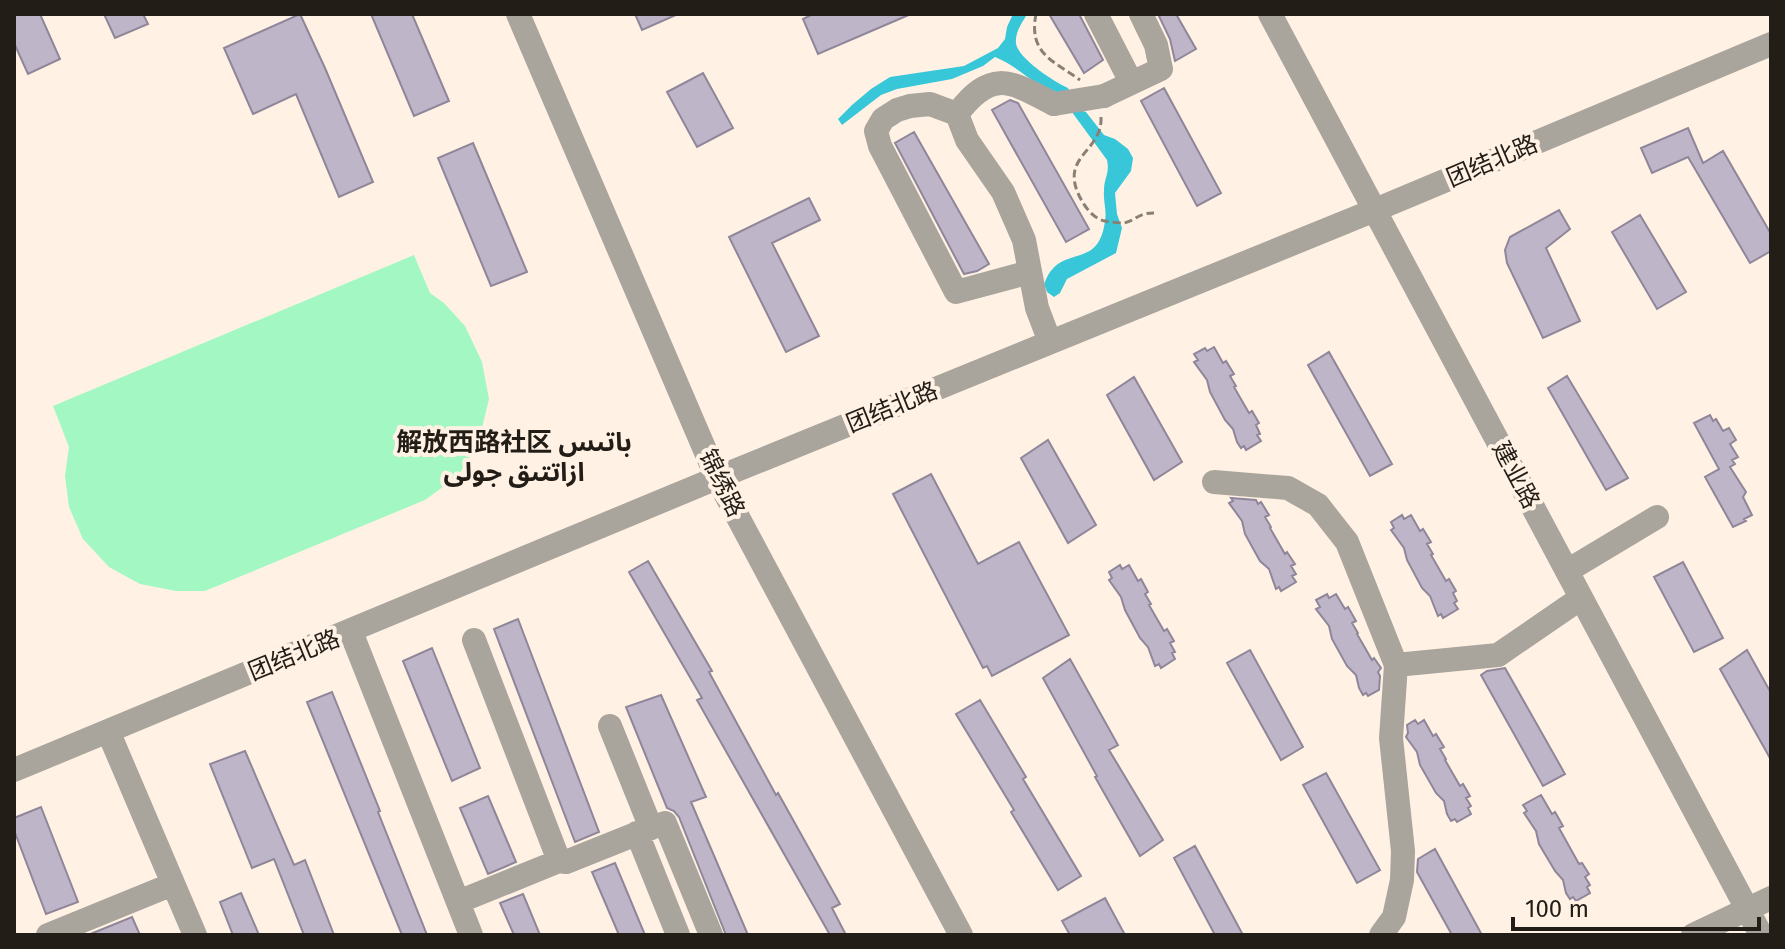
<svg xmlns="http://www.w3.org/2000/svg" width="1785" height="949" viewBox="0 0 1785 949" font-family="'Fira Sans','Noto Sans Arabic','Noto Sans SC',sans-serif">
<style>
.green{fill:#a3f7c2}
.water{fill:#38c7d8}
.building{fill:#bfb5c9;stroke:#8f8699;stroke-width:2}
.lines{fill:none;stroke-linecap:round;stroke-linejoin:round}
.path{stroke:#887f75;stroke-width:3;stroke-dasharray:8 4;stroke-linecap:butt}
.minor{stroke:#a9a49c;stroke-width:24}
.minor-bridge{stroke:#a9a49c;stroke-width:24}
.labels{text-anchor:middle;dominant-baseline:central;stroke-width:8;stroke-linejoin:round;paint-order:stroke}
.street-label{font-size:24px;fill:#231d17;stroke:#fff2e4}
.neighbourhood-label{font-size:26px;font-weight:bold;fill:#231d17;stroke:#fff2e4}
</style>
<rect width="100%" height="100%" fill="#fff2e4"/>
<path class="green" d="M414 255 430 293 444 303 465 326 482 362 489 399 478 444 458 476 425 500 205 591H176L140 584 109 567 83 539 69 507 65 476 69 447 53 406Z"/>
<path class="water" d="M1013 14H1027C1022 23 1015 32 1016 43 1017 58 1056 83 1068 88L1077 109 1086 112 1104 135 1115 139 1128 149 1133 158 1131 171 1115 193 1117 214 1122 228 1116 253 1067 279 1060 293 1054 297 1047 292 1044 284C1046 280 1047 276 1050 272 1068 247 1099 267 1105 221 1107 211 1103 201 1104 190 1104 178 1110 173 1107 160L1058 93C1035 87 1018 66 995 57L983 66 952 79 897 89 881 95 842 125 838 119 852 105 871 89 890 77 964 66 998 48 1005 39 1007 27Z"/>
<path class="building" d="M14 14H40L60 59 28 74 14 43Z
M104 14H143L148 24 115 38Z
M300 14 325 68 373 182 339 197 296 94 253 114 224 48Z
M371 14H412L449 101 414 116Z
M635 14H678L642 30Z
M813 14H911L818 54 803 19Z
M1049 14H1079L1103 60 1084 73Z
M1158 14H1176L1196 49 1175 61 1170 39Z
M703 73 733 128 697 147 667 92Z
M1164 88 1221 193 1197 206 1141 101Z
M1010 100 1018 103 1089 229 1066 242 992 110Z
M1688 128 1703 163 1723 151 1771 234V251L1750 263 1688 157 1652 173 1641 148Z
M914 132 989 264 977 271 964 274 895 143Z
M473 143 527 272 491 286 438 158Z
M809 198 820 220 772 243 819 336 786 352 729 237Z
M1559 210 1570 229 1546 248 1580 321 1543 338 1507 263 1505 250 1510 237Z
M1640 215 1686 292 1657 309 1612 232Z
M1214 347 1223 363 1226 361 1234 374 1230 376 1236 386 1234 387 1249 413 1252 411 1259 423 1256 425 1260 434 1257 435 1261 441 1246 450 1244 446 1241 448 1237 442 1233 429 1225 420 1210 392 1207 380 1194 362 1198 360 1194 354 1205 348 1207 351Z
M1329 352 1392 464 1370 476 1308 365Z
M1567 376 1628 478 1606 490 1548 388Z
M1134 377 1182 462 1154 480 1107 395Z
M1710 415 1713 421 1716 419 1723 431 1729 428 1736 440 1730 444 1738 457 1732 460 1735 464 1730 467 1746 492 1743 497 1752 515 1744 519 1746 521 1733 527 1705 477 1719 469 1694 423Z
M1048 440 1096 525 1068 543 1021 458Z
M931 474 978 564 1019 542 1069 635 992 676 987 666 983 668 893 494Z
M1231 498 1256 500 1258 504 1261 502 1269 515 1265 517 1271 527 1270 528 1285 554 1287 552 1295 564 1291 566 1296 574 1292 576 1296 582 1281 591 1279 587 1276 589 1269 569 1260 561 1245 534 1242 521 1229 503 1233 501Z
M1402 515 1404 519 1411 515 1420 531 1423 529 1431 542 1427 544 1433 554 1431 555 1446 581 1449 579 1456 591 1453 593 1457 601 1454 603 1458 609 1443 618 1441 614 1438 616 1430 596 1422 588 1407 560 1404 548 1391 530 1394 528 1391 522Z
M648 561 712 671 709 672 776 795 778 793 840 904 832 908 846 935H830L697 700 702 698 629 572Z
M1683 562 1723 638 1694 652 1654 577Z
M1120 565 1122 569 1129 565 1138 581 1141 579 1148 592 1145 594 1151 604 1149 605 1164 631 1167 629 1174 641 1170 643 1175 652 1172 653 1175 659 1161 668 1159 664 1155 666 1148 647 1140 638 1125 610 1121 597 1109 580 1112 578 1109 572Z
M1327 594 1329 598 1336 594 1345 609 1348 607 1356 621 1352 623 1358 633 1357 634 1372 660 1374 658 1381 668 1378 672 1380 676 1379 690 1368 696 1366 693 1363 695 1359 688 1356 675 1347 666 1332 639 1329 626 1316 609 1320 607 1316 600Z
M518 619 599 832 575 842 494 629Z
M432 648 480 768 452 781 403 661Z
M1250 650 1303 747 1281 760 1227 663Z
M1747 650 1771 693V760L1720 669Z
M1070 659 1118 745 1109 750 1163 840 1140 856 1095 777 1097 776 1043 678Z
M1505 668 1565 774 1543 786 1481 675 1487 671Z
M332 692 380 811 378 812 427 935H402L307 702Z
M661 695 706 797 691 802 748 935H726L679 817 674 811 667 808 626 707Z
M980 700 1026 777 1023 779 1081 876 1058 890 1011 812 1014 810 956 714Z
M1415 720 1418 724 1424 720 1433 736 1436 734 1444 747 1440 749 1446 759 1445 760 1460 786 1463 784 1470 796 1466 798 1471 806 1468 808 1471 814 1457 822 1455 819 1451 821 1447 814 1444 801 1436 793 1420 765 1417 752 1406 737 1408 733 1407 725Z
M245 751 294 865 305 860 334 935H304L274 859 252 868 210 764Z
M1326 773 1380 870 1357 883 1303 785Z
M1541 795 1552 814 1555 812 1563 826 1559 828 1579 864 1582 863 1589 874 1585 877 1590 885 1587 887 1590 893 1576 901 1573 897 1570 899 1566 893 1563 880 1555 871 1539 844 1536 831 1524 813 1527 811 1523 805Z
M488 796 516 862 488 874 460 808Z
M41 807 78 902 46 914 14 830V818Z
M1195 846 1243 935H1215L1174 858Z
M1435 849 1482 935H1452L1417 872 1418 859Z
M615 863 645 935H619L592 872Z
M241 893 259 935H233L220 902Z
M523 894 540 935H514L500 903Z
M1105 898 1125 935H1070L1062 921Z
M132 917 140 935H88Z"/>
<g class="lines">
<path class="path" d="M1036 14C1028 54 1054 61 1080 80
M1101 117C1103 153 1056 156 1082 201 1087 210 1095 219 1105 221 1110 222 1120 223 1124 223 1137 220 1137 213 1154 213"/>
<path class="minor" d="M518 14 717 478 961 935
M1096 14 1131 82
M1270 14 1761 935
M1104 96 1161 69 1156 45 1141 14
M957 114 930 104 910 106 897 110 883 119 876 131 880 146 956 292 1030 272
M1050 342 1037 308 1024 240 1003 192 967 140 957 114C992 68 1010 81 1054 104
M1214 482 1288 488 1318 505 1347 542 1396 665 1391 738 1403 851 1402 880 1394 917 1381 935
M1567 571 1657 517
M351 632 471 935
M474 640 559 861
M1396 665 1498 655 1581 598
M108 731 195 935
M14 770 717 478 1375 210 1771 44
M651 828 665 823 711 935
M637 833 678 935
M458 902 559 861 566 862 651 828 610 726
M48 935 173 884
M1693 935 1771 898"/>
<path class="minor-bridge" d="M1054 104 1104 96"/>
</g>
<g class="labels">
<g class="street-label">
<text transform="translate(1492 161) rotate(-23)">团结北路</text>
<text transform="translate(892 407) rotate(-22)">团结北路</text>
<text transform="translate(1516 475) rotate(62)">建业路</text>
<text transform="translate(722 483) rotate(64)">锦绣路</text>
<text transform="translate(294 655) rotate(-22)">团结北路</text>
</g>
<g class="neighbourhood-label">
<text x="514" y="442">解放西路社区 باتىس<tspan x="514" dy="30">ازاتتىق جولى</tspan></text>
</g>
</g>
<rect width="1785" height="949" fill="none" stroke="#231d17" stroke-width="32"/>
<path d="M1513 917v12h246v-12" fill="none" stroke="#231d17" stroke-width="4"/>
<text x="1525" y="917" font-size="24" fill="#231d17" stroke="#fff2e4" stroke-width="6" paint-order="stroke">100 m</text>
</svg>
